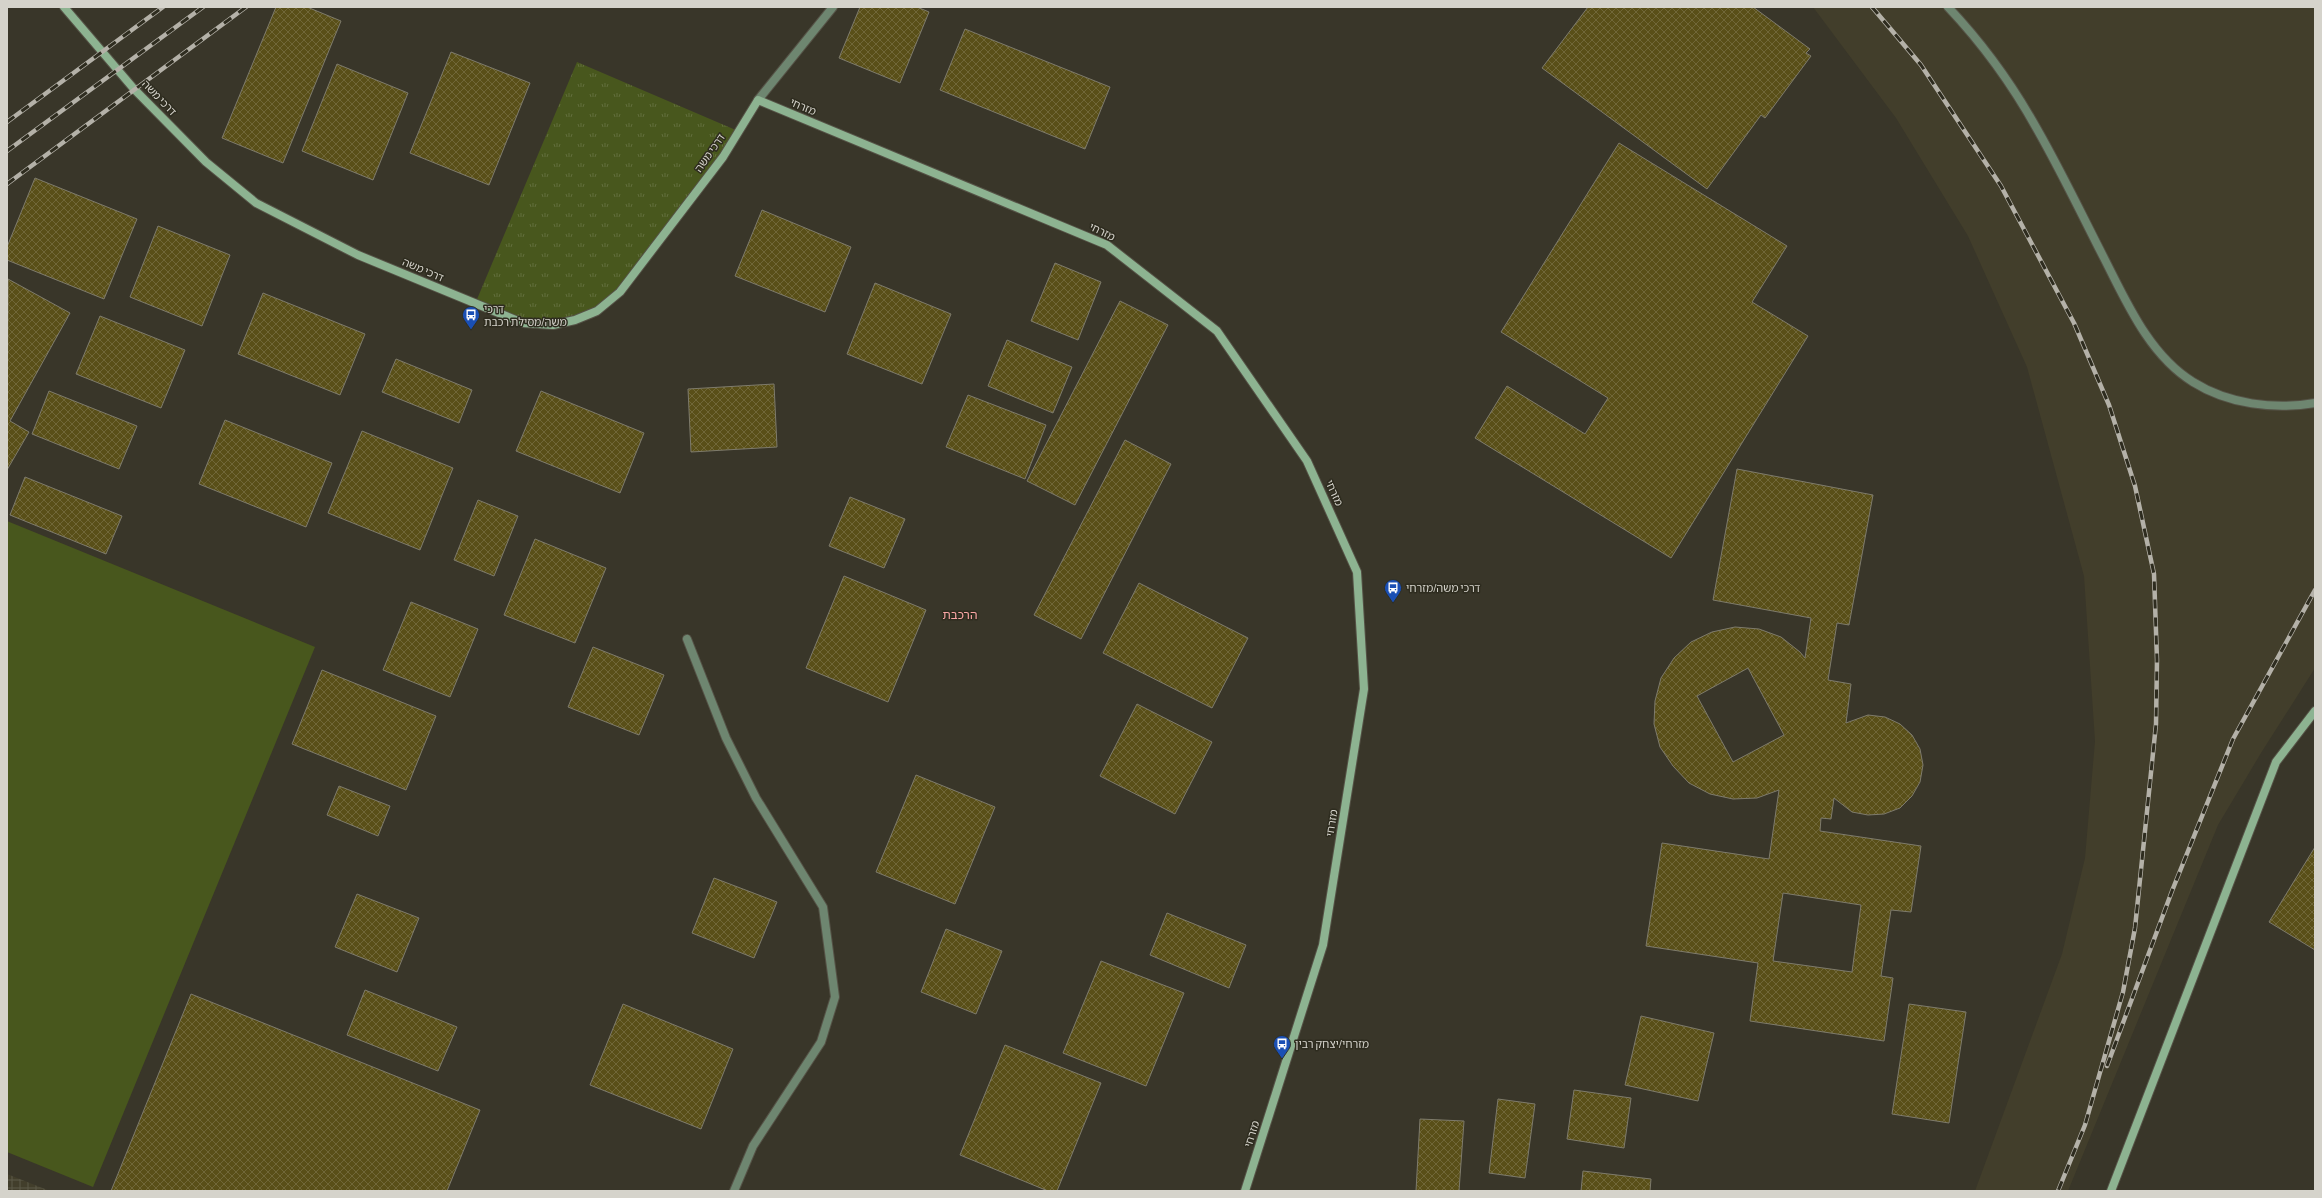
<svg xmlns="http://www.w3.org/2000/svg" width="2322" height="1198" viewBox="0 0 2322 1198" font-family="'Sofia Sans Condensed','Noto Sans Hebrew',sans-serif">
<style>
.built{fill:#423e2b}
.industrial{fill:url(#industrial-grid)}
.grass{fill:#48571d}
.park{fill:url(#park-tufts)}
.building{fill:url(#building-cross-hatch);stroke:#7e7b6c;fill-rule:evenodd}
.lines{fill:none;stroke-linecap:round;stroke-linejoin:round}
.lane-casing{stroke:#555246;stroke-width:10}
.street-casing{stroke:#555246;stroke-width:10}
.secondary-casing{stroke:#555246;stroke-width:10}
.lane{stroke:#6e8670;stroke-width:8}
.street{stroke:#6e8670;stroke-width:8}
.secondary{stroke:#8db391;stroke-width:8}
.rail-casing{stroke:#b4b1a8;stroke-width:4.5}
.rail{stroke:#2e2c1f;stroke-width:3;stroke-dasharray:9;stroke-linecap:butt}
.labels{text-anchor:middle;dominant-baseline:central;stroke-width:3;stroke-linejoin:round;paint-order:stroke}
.street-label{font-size:11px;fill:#d5d3cb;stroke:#2e2c1f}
.poi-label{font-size:11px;fill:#d5d3cb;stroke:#2e2c1f;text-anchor:start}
.neighbourhood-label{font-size:12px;fill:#faa6a5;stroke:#2e2c1f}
</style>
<defs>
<pattern id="industrial-grid" width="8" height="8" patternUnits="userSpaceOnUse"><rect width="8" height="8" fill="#423e2b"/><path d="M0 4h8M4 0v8" fill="none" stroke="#5c5948"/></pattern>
<pattern id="park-tufts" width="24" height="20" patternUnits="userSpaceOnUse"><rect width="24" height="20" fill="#48571d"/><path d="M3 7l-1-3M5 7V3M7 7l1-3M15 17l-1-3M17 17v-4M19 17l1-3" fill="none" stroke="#626e3c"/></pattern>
<pattern id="building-cross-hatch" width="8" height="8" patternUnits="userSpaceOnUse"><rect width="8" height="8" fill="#594f18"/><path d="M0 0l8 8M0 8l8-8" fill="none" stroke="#706738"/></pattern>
</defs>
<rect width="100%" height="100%" fill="#393629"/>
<path class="built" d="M1813 7H2315V668L2261 753 2218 825 2068 1191H1975L2062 954 2085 858 2095 741 2084 576 2027 367 1968 236 1896 118Z"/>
<path class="industrial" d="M7 1174 50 1191H7Z"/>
<path class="grass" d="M7 521 315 647 93 1187 7 1152Z"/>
<path class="park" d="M577 62 738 131 620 292 575 320 523 323 475 304Z"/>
<path class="building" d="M276 7H307L341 21 283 163 222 138Z
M860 7H917L929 12 900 83 839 58Z
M1588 7H1753L1810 49 1806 53 1811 56 1765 118 1761 115 1707 189 1542 68Z
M965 29 1110 87 1085 149 940 90Z
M451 52 530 83 489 185 410 153Z
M337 64 408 93 373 180 302 151Z
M1619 143 1787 246 1752 302 1808 336 1671 558 1475 438 1507 386 1585 434 1608 398 1501 332Z
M35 178 137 219 104 299 7 260V247Z
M762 210 851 247 825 312 735 276Z
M158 226 230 255 202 326 130 297Z
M1055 263 1101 282 1078 340 1031 321Z
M8 279 70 313 10 421 29 432 7 470Z
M875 283 951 314 922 384 847 354Z
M263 293 365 334 340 395 238 354Z
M1120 301 1168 325 1075 505 1027 481Z
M100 316 185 350 161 408 76 374Z
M1007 340 1072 367 1053 413 988 386Z
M396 359 472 390 459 423 382 392Z
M774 384 777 447 691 452 688 389Z
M49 391 137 426 119 469 32 434Z
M541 391 644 433 620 493 516 451Z
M968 395 1046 425 1025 479 946 447Z
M225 420 332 463 306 527 199 484Z
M362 431 453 468 420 550 328 513Z
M1125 440 1171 464 1081 639 1034 615Z
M1737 469 1873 495 1849 625 1837 623 1828 680 1851 684 1846 723 1868 715 1885 717 1900 724 1912 735 1920 749 1923 765 1920 782 1912 796 1900 808 1884 814 1868 815 1852 812 1834 798 1831 819 1821 818 1820 831 1921 846 1911 912 1891 910 1881 976 1893 978 1884 1041 1750 1021 1758 963 1646 946 1662 843 1769 859 1779 790 1757 798 1733 799 1710 794 1689 783 1673 766 1660 747 1654 724 1655 701 1661 678 1674 658 1691 642 1712 632 1735 627 1759 629 1781 637 1800 652 1805 658 1811 618 1713 600ZM1748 668 1784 735 1733 762 1697 696ZM1783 893 1861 905 1852 972 1773 961Z
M25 477 122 516 106 554 10 515Z
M850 497 905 519 884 568 829 546Z
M478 500 518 516 494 576 454 560Z
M535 539 606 568 575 643 504 615Z
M844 576 926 610 888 702 806 668Z
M1139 583 1248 638 1212 708 1103 653Z
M411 602 478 629 450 697 383 670Z
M593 647 664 675 639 735 568 707Z
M322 670 436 716 406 790 292 744Z
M1137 704 1212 742 1175 814 1100 776Z
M916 775 995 807 955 904 876 872Z
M339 786 390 806 378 836 327 815Z
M2315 847V950L2269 922Z
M714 878 777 902 754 958 692 933Z
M357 894 419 918 397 972 335 947Z
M1167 913 1246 945 1229 988 1150 955Z
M946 929 1002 951 976 1014 921 992Z
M1101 961 1184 993 1146 1086 1063 1053Z
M365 990 457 1027 438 1071 347 1035Z
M191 994 480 1110 447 1191H111Z
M623 1004 733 1049 701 1129 590 1085Z
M1909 1004 1966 1012 1949 1123 1892 1114Z
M1641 1016 1714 1033 1698 1101 1625 1085Z
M1005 1045 1101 1083 1057 1191H1048L960 1155Z
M1574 1090 1631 1098 1624 1148 1567 1139Z
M1498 1099 1535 1104 1525 1178 1489 1173Z
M1420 1119 1464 1121 1459 1191H1416Z
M1583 1171 1651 1179 1650 1191H1581Z"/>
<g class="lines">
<defs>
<path id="lane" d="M1948 7C1983 44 2012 84 2037 129 2061 171 2082 215 2104 258 2126 301 2149 355 2193 382 2228 404 2274 410 2315 403"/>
<path id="street" d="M758 100 833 7
M687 639 726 738 756 798 823 907 835 997 821 1042 753 1146 734 1191"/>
<path id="secondary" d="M64 7 134 89 206 162 256 203 358 255 523 323 553 325 575 320 597 311 620 292 723 157 758 100 1107 245 1217 331 1307 461 1357 572 1364 689 1323 945 1245 1191
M2111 1191 2276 762 2315 711"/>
</defs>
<use href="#lane" class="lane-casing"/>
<use href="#street" class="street-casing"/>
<use href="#secondary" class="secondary-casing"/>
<use href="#lane" class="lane"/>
<use href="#street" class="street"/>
<use href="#secondary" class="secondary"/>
<defs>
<path id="rail" d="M1872 7 1921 65 2001 186 2074 323 2109 405 2135 486 2154 574 2157 660 2156 724 2135 928 2123 992 2085 1125 2058 1191
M7 122 163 7
M7 151 203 7
M7 184 246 7
M2107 1066 2172 891 2233 739 2315 590"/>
</defs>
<use href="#rail" class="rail-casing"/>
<use href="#rail" class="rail"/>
</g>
<defs>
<symbol id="bus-pin" viewBox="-11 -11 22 30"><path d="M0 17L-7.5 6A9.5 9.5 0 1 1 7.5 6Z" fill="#1a4fb4" stroke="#2e2c1f"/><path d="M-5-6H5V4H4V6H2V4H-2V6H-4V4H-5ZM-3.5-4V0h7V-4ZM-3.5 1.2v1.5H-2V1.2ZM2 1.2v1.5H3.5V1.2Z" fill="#fff"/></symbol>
</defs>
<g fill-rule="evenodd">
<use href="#bus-pin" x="461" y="305" width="20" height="27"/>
<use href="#bus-pin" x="1383" y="578" width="20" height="27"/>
<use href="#bus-pin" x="1272" y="1034" width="20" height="27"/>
</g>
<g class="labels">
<g class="street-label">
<text transform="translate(159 98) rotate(46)">דרכי משה</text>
<text transform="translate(803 107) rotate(23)">מזרחי</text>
<text transform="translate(710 153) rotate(-55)">דרכי משה</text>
<text transform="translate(1102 232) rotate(26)">מזרחי</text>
<text transform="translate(423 270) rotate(23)">דרכי משה</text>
<text transform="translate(1334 493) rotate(66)">מזרחי</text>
<text transform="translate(1332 823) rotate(-81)">מזרחי</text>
<text transform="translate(1252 1134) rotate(-72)">מזרחי</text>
</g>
<g class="poi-label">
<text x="484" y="309">דרכי<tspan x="484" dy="13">משה/מסילת רכבת</tspan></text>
<text x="1406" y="588">דרכי משה/מזרחי</text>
<text x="1295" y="1044">מזרחי/יצחק רבין</text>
</g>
<g class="neighbourhood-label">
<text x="960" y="615">הרכבת</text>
</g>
</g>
<rect width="2322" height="1198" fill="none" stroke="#d5d3cb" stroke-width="16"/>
</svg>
